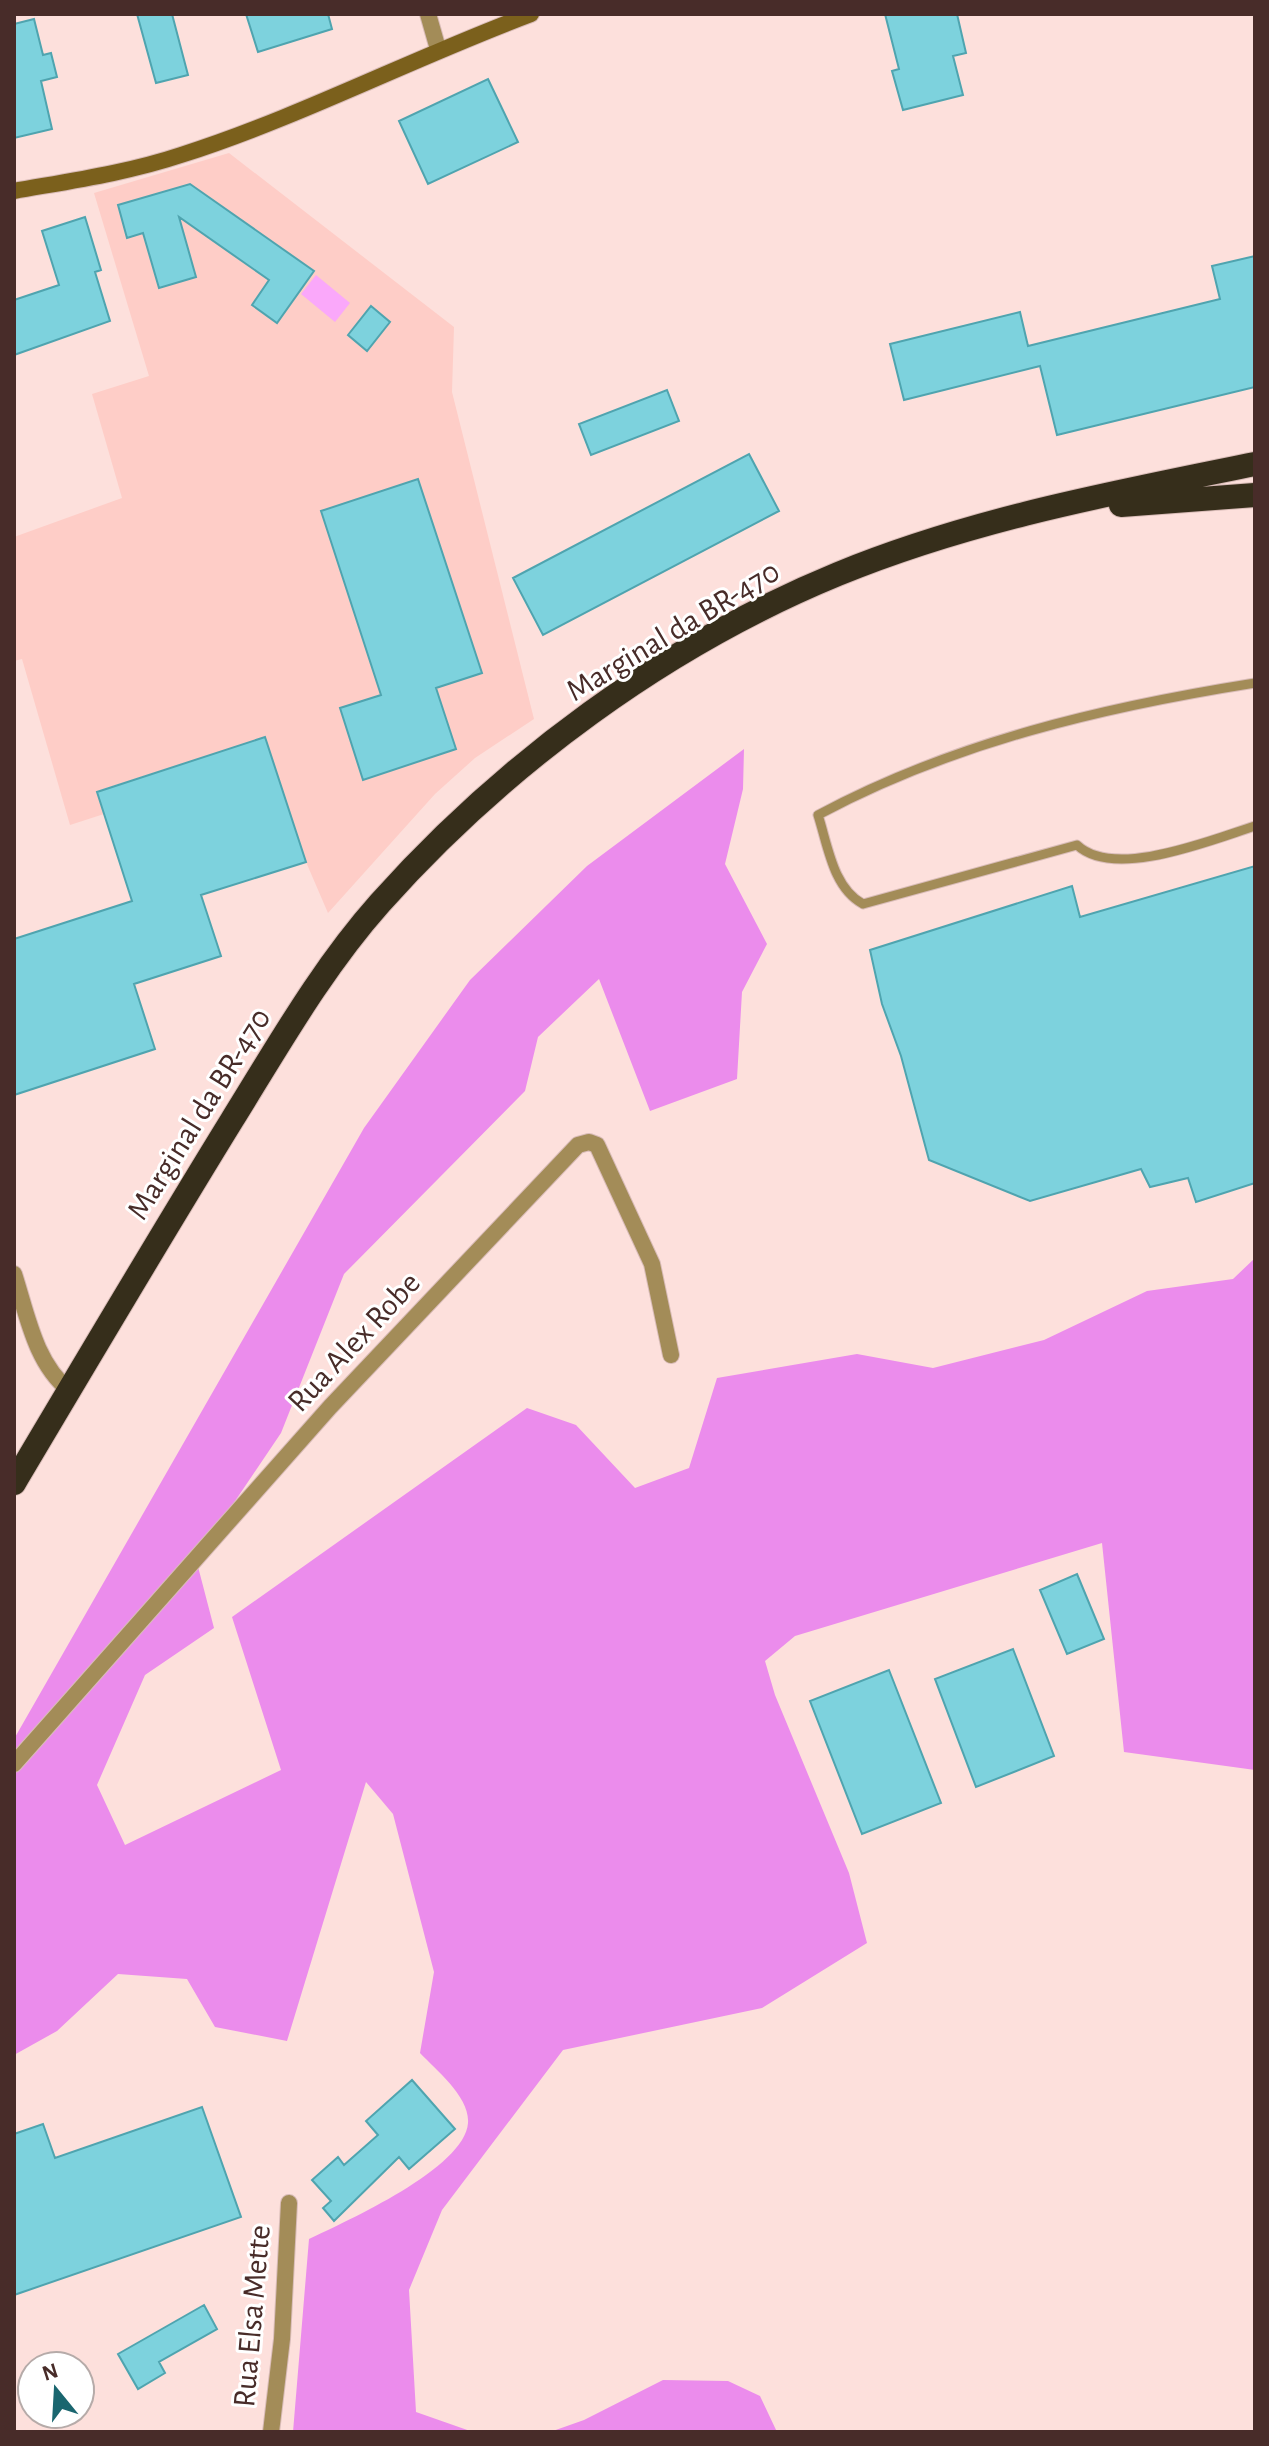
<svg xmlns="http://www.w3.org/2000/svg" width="1269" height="2446" viewBox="0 0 1269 2446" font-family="'Alegreya Sans',sans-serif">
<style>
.built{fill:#fecdc7}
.green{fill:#faa8fa}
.forest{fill:#eb8cec}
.building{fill:#7dd2dd;stroke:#4fa4af;stroke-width:2}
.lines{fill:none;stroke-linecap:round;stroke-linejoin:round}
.lane-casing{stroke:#d9bcb8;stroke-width:11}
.street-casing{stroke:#d9bcb8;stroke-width:18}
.secondary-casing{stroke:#d9bcb8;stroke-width:18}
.highway-casing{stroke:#d9bcb8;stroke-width:26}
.lane{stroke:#a38c58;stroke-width:9}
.street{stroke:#a38c58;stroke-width:16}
.secondary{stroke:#7b601c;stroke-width:16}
.highway{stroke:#362e1b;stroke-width:24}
.labels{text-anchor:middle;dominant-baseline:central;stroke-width:6;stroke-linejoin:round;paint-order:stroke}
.street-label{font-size:32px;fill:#482c29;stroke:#fff}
</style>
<rect width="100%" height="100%" fill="#fde0dc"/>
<path class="built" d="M229 153 454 327 452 392 534 719 475 758 435 794 328 913 306 862 265 737 97 791 104 814 70 825 22 659 14 661V537L122 498 92 394 149 376 94 193Z"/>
<path class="green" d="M316 275 350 303 335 322 301 294Z"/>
<path class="forest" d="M744 749 743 789 725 864 767 944 742 992 737 1079 650 1111 599 979 538 1037 525 1091 344 1274 281 1433 196 1559 214 1628 145 1675 97 1785 125 1845 281 1770 232 1617 527 1408 576 1425 635 1488 689 1468 717 1378 857 1354 933 1368 1044 1340 1147 1291 1233 1279 1255 1258V1770L1124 1752 1102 1543 795 1636 765 1661 775 1695 849 1873 867 1943 762 2008 563 2050 442 2210 409 2290 416 2412 473 2432H293L309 2239C347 2221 465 2168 468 2123 470 2097 436 2070 420 2053L434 1972 393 1814 366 1782 287 2041 215 2027 187 1979 118 1974 57 2031 14 2055V1739L364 1128 470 980 587 866Z
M663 2380 728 2381 760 2396 777 2432H550L584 2420Z"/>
<path class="building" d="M137 14H172L188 75 156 83Z
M246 14H328L332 29 258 52Z
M885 14H957L966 53 953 56 963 95 903 110 892 71 899 69Z
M34 19 43 55 51 53 57 77 41 81 52 129 14 138V24Z
M488 79 518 142 428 184 399 121Z
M190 184 314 271 277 323 252 305 269 280 179 217 196 277 159 288 143 233 127 238 118 205Z
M85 217 101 270 95 272 110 321 14 355V300L59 285 42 231Z
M1255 256V387L1057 435 1040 366 904 400 890 344 1020 312 1028 346 1220 299 1212 266Z
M371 306 390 322 367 351 348 335Z
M667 390 679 421 591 455 579 424Z
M749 454 779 511 543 635 513 578Z
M418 479 482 673 436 688 456 749 363 780 340 708 381 695 321 511Z
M265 737 306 862 201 895 221 956 134 984 155 1049 14 1095V939L132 901 97 792Z
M1255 866V1183L1196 1202 1188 1178 1150 1187 1141 1169 1030 1201 929 1160 901 1056 882 1004 870 950 1072 886 1080 917Z
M1077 1574 1104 1639 1067 1654 1040 1590Z
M1013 1649 1054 1756 976 1787 935 1679Z
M889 1670 941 1803 862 1834 810 1701Z
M412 2080 455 2129 409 2169 399 2157 334 2221 323 2208 331 2201 312 2180 338 2157 344 2165 378 2135 366 2121Z
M202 2107 241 2217 14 2295V2134L43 2124 55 2158Z
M204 2305 217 2329 159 2362 165 2373 138 2389 118 2354Z"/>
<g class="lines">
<defs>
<path id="lane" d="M1255 683C1104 707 954 742 818 815 828 846 833 888 863 904L1077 845C1114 880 1211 840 1255 826"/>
<path id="street" d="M428 14 438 49
M14 1274C27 1314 35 1363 69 1390
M14 1764 330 1407 578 1145 589 1142 597 1145 652 1264 671 1355
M271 2432 282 2339 289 2203"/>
<path id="secondary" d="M14 191C70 181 127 173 181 155 300 117 413 58 531 14"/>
<path id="highway" d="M1121 505 1255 495
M14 1483C86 1362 158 1240 232 1120 278 1046 322 968 380 903 504 764 665 645 838 574 972 519 1113 493 1255 464"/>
</defs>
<use href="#lane" class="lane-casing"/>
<use href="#street" class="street-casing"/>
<use href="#secondary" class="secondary-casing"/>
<use href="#highway" class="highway-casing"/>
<use href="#lane" class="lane"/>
<use href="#street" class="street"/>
<use href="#secondary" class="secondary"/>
<use href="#highway" class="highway"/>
</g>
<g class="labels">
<g class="street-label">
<text transform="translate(673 631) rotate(-31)">Marginal da BR-470</text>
<text transform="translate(199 1114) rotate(-58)">Marginal da BR-470</text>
<text transform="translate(354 1342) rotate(-47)">Rua Alex Robe</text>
<text transform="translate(252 2316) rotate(-85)">Rua Elsa Mette</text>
</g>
</g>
<rect width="1269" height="2446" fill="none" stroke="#482c29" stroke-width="32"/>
<g transform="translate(56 2390) rotate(342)"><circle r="38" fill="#ffffff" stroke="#b6aba9" stroke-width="2"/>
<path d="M0-6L14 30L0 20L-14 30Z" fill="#1a666f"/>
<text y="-12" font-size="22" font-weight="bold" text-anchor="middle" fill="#482c29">N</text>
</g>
</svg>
